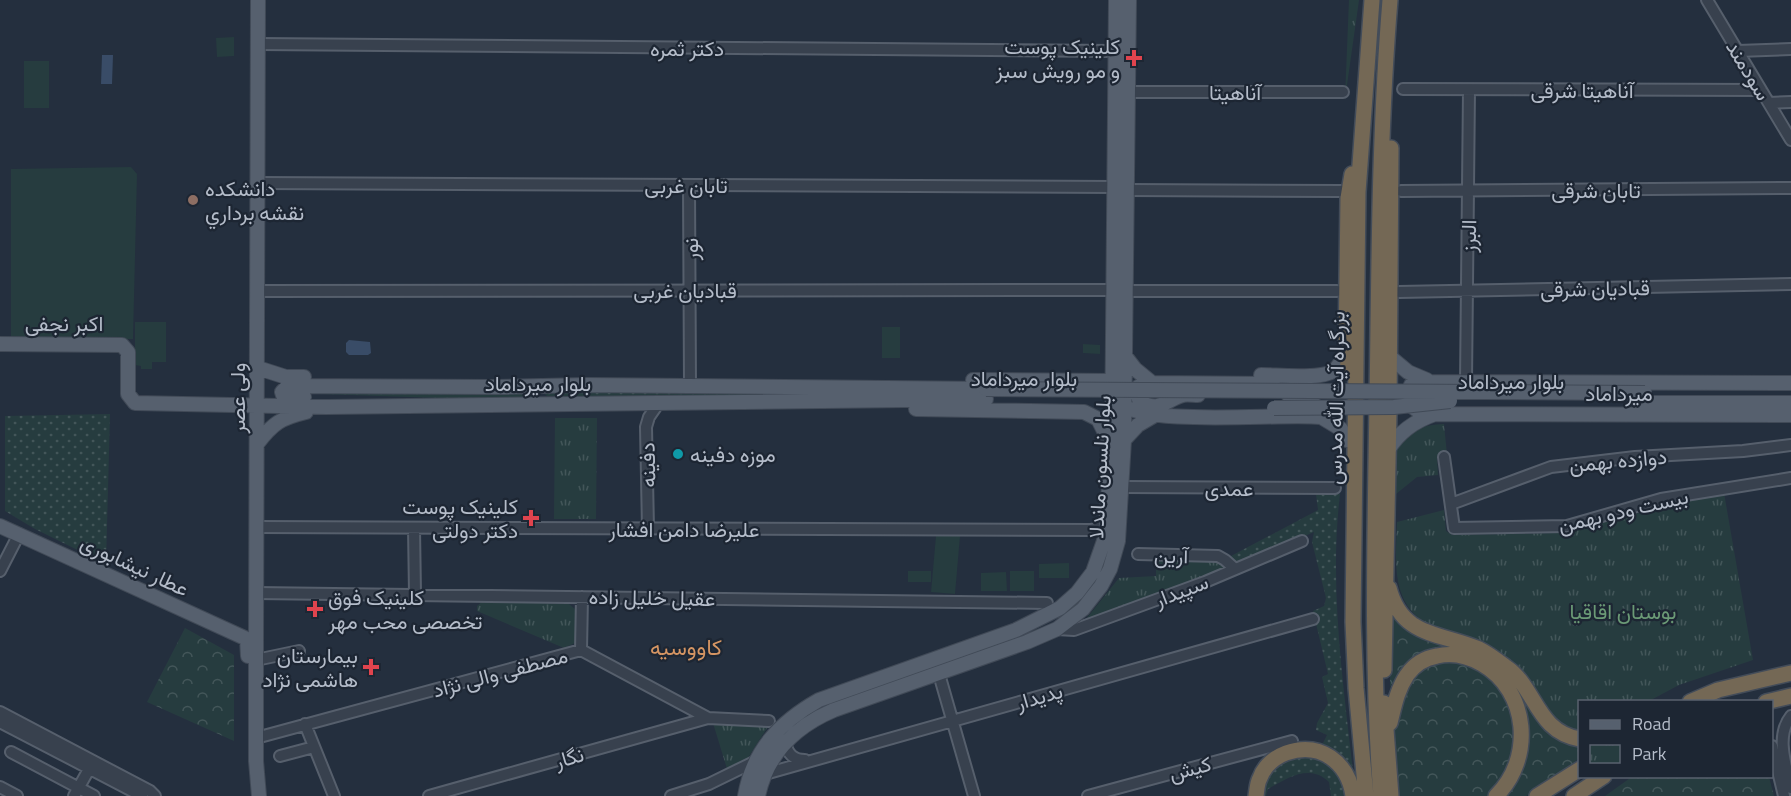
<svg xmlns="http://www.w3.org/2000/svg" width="1791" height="796" viewBox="0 0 1791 796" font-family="'Titillium Web',Vazirmatn,sans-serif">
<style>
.grass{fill:url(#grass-dots)}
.forest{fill:url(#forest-crowns)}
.park{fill:url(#park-tufts)}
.pitch{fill:#263c3f}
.water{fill:#394c67}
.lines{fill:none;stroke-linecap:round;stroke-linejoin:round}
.minor-casing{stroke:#565f6c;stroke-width:14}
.major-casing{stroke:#414a57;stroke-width:16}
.highway-casing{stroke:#434c59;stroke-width:18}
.minor{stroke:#38414e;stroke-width:10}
.major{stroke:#56606e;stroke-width:14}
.highway{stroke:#746855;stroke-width:15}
.major-bridge-casing{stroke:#414a57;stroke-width:16;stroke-linecap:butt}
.major-bridge{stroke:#56606e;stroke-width:14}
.health-dot{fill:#e0444e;stroke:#1d2633;stroke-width:2}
.education-dot{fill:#8d6e63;stroke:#1d2633;stroke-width:2}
.culture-dot{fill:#0f9aa8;stroke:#1d2633;stroke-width:2}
.labels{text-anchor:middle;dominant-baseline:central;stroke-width:4.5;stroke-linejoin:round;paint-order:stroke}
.poi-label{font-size:21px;fill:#b4bcc9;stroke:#1d2633;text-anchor:end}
.street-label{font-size:21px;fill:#b4bcc9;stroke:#1d2633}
.park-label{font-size:21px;fill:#6b9a76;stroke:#1d2633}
.neighbourhood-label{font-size:22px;fill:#d59563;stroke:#1d2633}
</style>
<defs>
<pattern id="grass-dots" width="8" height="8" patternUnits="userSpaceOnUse" patternTransform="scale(1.5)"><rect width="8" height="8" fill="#263c3f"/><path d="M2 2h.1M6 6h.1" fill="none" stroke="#435659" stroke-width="1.8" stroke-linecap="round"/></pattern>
<pattern id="forest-crowns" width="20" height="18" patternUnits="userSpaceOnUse" patternTransform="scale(1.5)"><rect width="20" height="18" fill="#263c3f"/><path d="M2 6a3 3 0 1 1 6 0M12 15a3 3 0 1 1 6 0" fill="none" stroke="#435659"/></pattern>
<pattern id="park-tufts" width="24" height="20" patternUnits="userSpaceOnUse" patternTransform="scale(1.5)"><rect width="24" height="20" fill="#263c3f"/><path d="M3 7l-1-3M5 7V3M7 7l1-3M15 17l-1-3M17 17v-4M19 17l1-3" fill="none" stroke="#435659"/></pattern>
</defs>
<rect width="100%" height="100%" fill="#242f3e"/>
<path class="grass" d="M536 392 534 397 537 401 288 393Z
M548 392H812V396H547L545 394Z
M110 414V415L106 564 35 529 5 511V416Z
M1316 494H1340C1329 587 1343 681 1353 772L1310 742 1323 743 1327 735 1316 730 1317 723 1328 703 1322 677 1328 674 1313 611 1324 606 1326 598 1312 542 1314 532 1235 566 1231 556 1318 510Z
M1300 753 1335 765 1350 796H1331L1329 782C1310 763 1287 778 1268 789L1266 796H1261L1271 767Z"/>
<path class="forest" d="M1390 606 1464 647 1511 680 1537 718 1579 746V758L1561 774 1526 796H1501L1514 777 1517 699 1453 651 1397 678 1390 687Z
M185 628 234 655V741L147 702Z
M1463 660 1489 674 1513 706 1517 752 1492 796H1396C1396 763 1386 691 1418 671 1432 662 1447 662 1463 660Z
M1633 776 1769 777 1774 796H1605Z"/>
<path class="park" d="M1349 0H1359L1345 99Z
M555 418H597L596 519H554Z
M1444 424 1447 455 1437 456 1438 475 1417 477 1396 494 1397 450C1406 429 1424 425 1444 424Z
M1724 493 1753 660 1679 685 1649 701 1580 702 1579 731 1559 723 1537 702 1433 627C1389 606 1396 562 1397 522L1444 510 1446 531 1452 535 1561 533 1662 507Z
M1156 559H1218L1226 569 1086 619 1119 578 1156 576Z
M483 601 569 604 577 611 575 643 564 648 477 611V606Z
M713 723 769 725 746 761 728 772Z"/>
<path class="pitch" d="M234 37V56L217 57 216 38Z
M24 61H49V108H24Z
M131 167 137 174 133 339H11V169Z
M135 322H166V362H152V369H141V366L135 365Z
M882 327H900V358H882Z
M1083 344 1100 345V354L1083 353Z
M936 536H960L955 594 931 592Z
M1069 563V578H1039V564Z
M908 571H931V582H908Z
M1010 571H1034V591H1010Z
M1006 572 1007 591H981V573Z"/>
<path class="water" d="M102 55H113L112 84H101Z
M349 340 370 342 371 353 368 355H349L346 352V343Z"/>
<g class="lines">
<defs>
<path id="minor" d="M1707 0 1791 140
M258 44 1116 51
M1738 51 1791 49
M1403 89 1761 90
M1128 92H1343
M1769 103 1791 102
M258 183 1114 187
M689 185 690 385
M1127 190 1341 191
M1401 191 1791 188
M258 291 1113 290
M1126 291H1337
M1399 292 1791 284
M1466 382 1469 90
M1444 457 1454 528 1567 526 1661 499 1791 478
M1122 487 1335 488
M1451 504 1551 467 1635 457 1743 451 1791 445
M257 527 1091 530 1097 529 1107 519
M414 528 415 594
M648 529 646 427 649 417 658 404
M1138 554 1218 556 1225 560 1235 569
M0 571 19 534
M256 593 1047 603
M1057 629 1074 630 1205 582 1302 541
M581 650 582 597
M256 660 299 651
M939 674 974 796
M0 712 150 791 155 796
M1791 716C1775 736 1786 765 1791 788
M0 722 142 796
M305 724 334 796
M256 738 581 650 708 718 769 721
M785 743C788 754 793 760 805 760
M1772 746 1784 796
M11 752 94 796
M280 756 314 747
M765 774 1313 619
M0 787 17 796
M74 796 93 762
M429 796 708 718
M671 796 709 784 754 762
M1088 796 1292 741"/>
<path id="major" d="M258 0 256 643V761L259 796
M0 344 122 345 128 352V394L135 403 327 407 986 399
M1125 356 1135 369 1152 383
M1390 357 1408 372 1427 380
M258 368 286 377H304
M1261 375C1278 375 1320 380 1333 371 1340 366 1343 359 1346 351
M973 380 1112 381
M1198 395C1193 395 1187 394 1183 395 1165 400 1160 413 1140 402L1137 393 1138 387 1147 383 1273 384
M1289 396C1310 397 1312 398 1321 417
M304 397 283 395 282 392 288 386 493 387 587 385 986 389
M1120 403C1145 427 1281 413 1321 417L1341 429 1347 440
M1645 403H1791
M916 409 1084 412 1098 419 1109 441
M1435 414 1417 410 1410 405 1408 393 1411 385 1421 382 1791 383
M1124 440 1138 425 1155 415
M257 444C273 423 281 418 306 412
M1388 450C1399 432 1414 421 1435 414L1791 415
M0 526 247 639 248 656
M745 796C753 750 780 722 819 700L1016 630 1060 608 1077 593 1093 572 1105 538 1112 447 1116 0
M758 796C767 754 796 726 834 710L1027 642 1057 629 1083 609 1101 586 1110 569 1118 541 1124 440 1129 0"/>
<path id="highway" d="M1349 372 1346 351 1348 198 1352 174
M1389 588C1402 638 1440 632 1479 649 1489 654 1498 661 1506 667 1536 687 1536 732 1580 739
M1384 670 1389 412 1391 148
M1690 702 1718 690 1791 673
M1766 702 1791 696
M1384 703 1391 796
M1390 723C1394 707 1397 690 1407 675 1414 665 1425 658 1437 656 1453 652 1468 656 1482 664 1529 691 1534 759 1496 796
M1256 796C1257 790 1257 783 1260 778 1264 766 1275 757 1286 753 1320 741 1348 762 1353 796
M1366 796 1356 688 1353 622 1358 192 1372 0
M1381 796C1371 665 1375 534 1377 402 1379 268 1379 134 1390 0
M1537 796 1580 769
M1574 796 1604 776"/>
</defs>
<use href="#minor" class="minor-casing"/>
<use href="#major" class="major-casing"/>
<use href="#highway" class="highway-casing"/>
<use href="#minor" class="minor"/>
<use href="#major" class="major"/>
<use href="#highway" class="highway"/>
<defs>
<path id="major-bridge" d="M986 389 1645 393
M1274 408 1394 407 1450 401"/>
</defs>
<use href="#major-bridge" class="major-bridge-casing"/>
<use href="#major-bridge" class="major-bridge"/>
</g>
<g class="health-dot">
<path d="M1131 49h6v6h6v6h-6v6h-6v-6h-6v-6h6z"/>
<path d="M528 509h6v6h6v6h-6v6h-6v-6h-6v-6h6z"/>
<path d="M312 600h6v6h6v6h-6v6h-6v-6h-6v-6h6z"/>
<path d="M368 658h6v6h6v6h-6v6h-6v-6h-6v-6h6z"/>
</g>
<circle class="education-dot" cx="193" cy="200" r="6"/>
<circle class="culture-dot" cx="678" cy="454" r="6"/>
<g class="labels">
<g class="poi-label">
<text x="1120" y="46">کلینیک پوست<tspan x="1120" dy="24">و مو رویش سبز</tspan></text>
<text x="205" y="188" text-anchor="start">دانشكده<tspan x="205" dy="24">نقشه برداري</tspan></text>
<text x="690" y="454" text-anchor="start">موزه دفینه</text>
<text x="518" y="506">کلینیک پوست<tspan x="518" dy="24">دکتر دولتى</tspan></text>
<text x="328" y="597" text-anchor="start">کلینیک فوق<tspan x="328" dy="24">تخصصی محب مهر</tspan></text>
<text x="358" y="655">بیمارستان<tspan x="358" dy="24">هاشمی نژاد</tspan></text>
</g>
<g class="street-label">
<text x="687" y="48">دکتر ثمره</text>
<text transform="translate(1749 70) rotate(59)">سودمند</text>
<text x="1582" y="90">آناهیتا شرقی</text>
<text x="1235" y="92">آناهیتا</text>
<text x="686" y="185">تابان غربی</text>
<text x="1596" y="190">تابان شرقی</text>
<text transform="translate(1468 236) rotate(-89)">البرز</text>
<text transform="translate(690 249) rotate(-90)">نور</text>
<text transform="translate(1595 288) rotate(-1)">قبادیان شرقی</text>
<text x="685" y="290">قبادیان غربی</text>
<text x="64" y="323">اکبر نجفی</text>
<text x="1024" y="378">بلوار میرداماد</text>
<text x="1511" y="381">بلوار میرداماد</text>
<text x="538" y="383">بلوار میرداماد</text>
<text x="1619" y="393">میرداماد</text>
<text transform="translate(237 398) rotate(-90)">ولی عصر</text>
<text transform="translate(1335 398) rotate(-89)">بزرگراه آیت الله مدرس</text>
<text transform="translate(1618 460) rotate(-5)">دوازده بهمن</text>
<text transform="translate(647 465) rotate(-91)">دفینه</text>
<text transform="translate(1099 467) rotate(-87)">بلوار نلسون ماندلا</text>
<text x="1229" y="488">عمدی</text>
<text transform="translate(1623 510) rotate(-13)">بیست ودو بهمن</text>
<text x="684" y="529">علیرضا دامن افشار</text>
<text transform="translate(1171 555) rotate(1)">آرین</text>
<text transform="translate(135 565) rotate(25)">عطار نیشابوری</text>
<text transform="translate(1181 590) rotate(-21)">سپیدار</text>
<text transform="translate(652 597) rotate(1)">عقیل خلیل زاده</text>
<text transform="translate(500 672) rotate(-15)">مصطفی والی نژاد</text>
<text transform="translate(1039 696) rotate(-16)">پدیدار</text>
<text transform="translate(569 757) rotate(-16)">نگار</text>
<text transform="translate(1190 768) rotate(-15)">کیش</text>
</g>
<g class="park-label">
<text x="1623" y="611">بوستان اقاقیا</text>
</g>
<g class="neighbourhood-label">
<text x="686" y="647">کاووسیه</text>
</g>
</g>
<rect x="1578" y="700" width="195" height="78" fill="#1d2633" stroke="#59626f" stroke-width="1.5"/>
<rect x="1590" y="720" width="30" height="9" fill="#56606e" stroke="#59626f" stroke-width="1.5"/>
<text x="1632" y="730" font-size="18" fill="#b4bcc9">Road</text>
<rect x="1590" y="745" width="30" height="18" fill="url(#park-tufts)" stroke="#59626f" stroke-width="1.5"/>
<text x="1632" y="760" font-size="18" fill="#b4bcc9">Park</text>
</svg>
